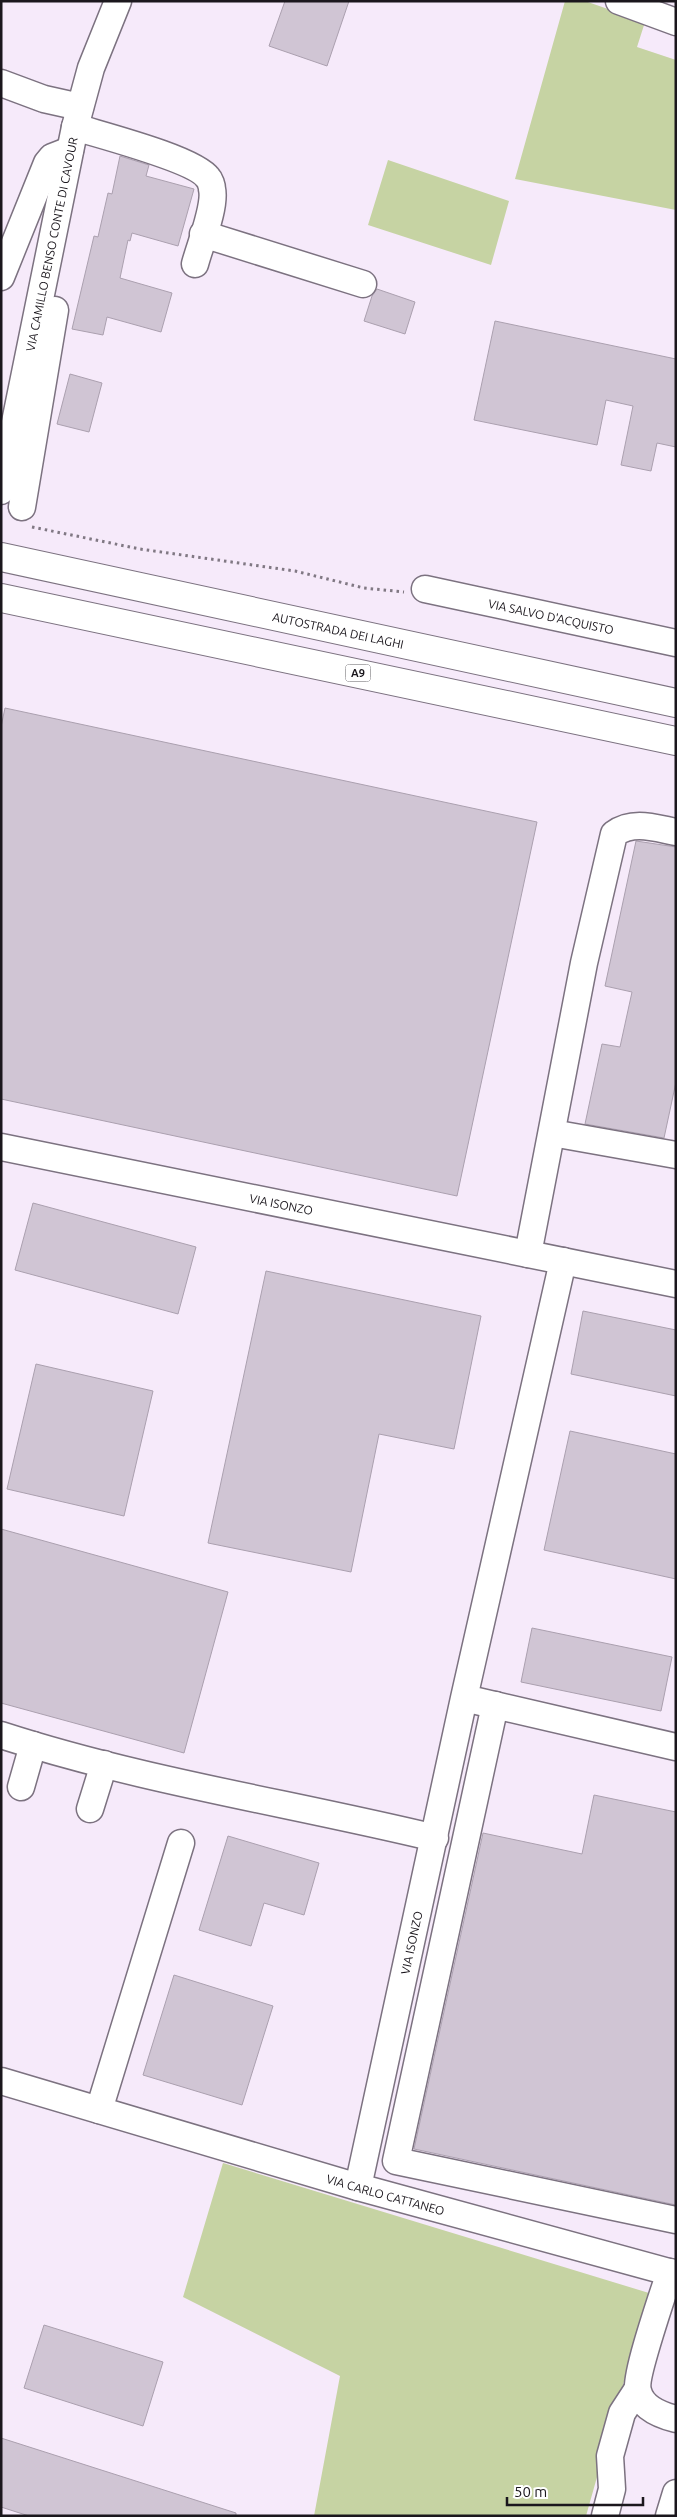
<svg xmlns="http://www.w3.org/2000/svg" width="677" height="2517" viewBox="0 0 677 2517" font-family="Ubuntu,sans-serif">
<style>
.green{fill:#c6d3a3}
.building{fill:#d0c5d4;stroke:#aba0af}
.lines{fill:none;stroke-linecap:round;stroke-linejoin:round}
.minor-casing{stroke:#7c7280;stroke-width:29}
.highway-casing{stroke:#7c7280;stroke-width:30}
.path{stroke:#807883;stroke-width:3;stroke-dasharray:2.5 4;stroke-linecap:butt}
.minor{stroke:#fff;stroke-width:26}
.highway{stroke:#fff;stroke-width:28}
.labels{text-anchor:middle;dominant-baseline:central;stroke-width:4;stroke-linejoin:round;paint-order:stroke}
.shield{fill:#fff;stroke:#5f5d61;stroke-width:1}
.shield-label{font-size:11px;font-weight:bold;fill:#1b171d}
.street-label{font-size:12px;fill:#1b171d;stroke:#fff}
</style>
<rect width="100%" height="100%" fill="#f6eafa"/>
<path class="green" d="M565 1H585L645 22 637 47 676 60V210L515 179Z
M388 160 509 201 491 265 368 225Z
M223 2163 649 2293 586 2516H314L340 2376 183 2297Z"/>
<path class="building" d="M285 1H349L327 66 269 46Z
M120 156 149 165 146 176 194 189 178 246 132 233 130 241 128 240 120 278 172 293 161 332 107 317 103 335 72 329 94 236 98 237 108 193 112 194Z
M377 289 415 302 405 334 364 321 372 296Z
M495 321 676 359V447L657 443 651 471 621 465 633 406 606 400 597 445 474 420Z
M70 374 102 383 89 432 57 424Z
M5 708 537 822 457 1196 1 1099V727Z
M636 841 676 847V1082L664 1138 585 1124 602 1044 620 1047 632 992 605 986Z
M33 1203 196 1247 178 1314 15 1270Z
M266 1271 481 1316 454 1449 379 1434 351 1572 208 1543Z
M583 1311 676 1330V1396L571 1374Z
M36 1364 153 1391 124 1516 7 1489Z
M570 1431 676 1454V1579L544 1550Z
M1 1529 228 1592 184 1753 1 1703Z
M532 1628 672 1657 661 1711 521 1682Z
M594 1795 676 1812V2205L414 2149 483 1833 582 1854Z
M228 1836 319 1863 304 1915 264 1903 251 1946 199 1930Z
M174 1975 273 2006 242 2105 143 2075Z
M44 2325 163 2362 143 2426 24 2388Z
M1 2438 236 2513V2516H29L1 2507Z"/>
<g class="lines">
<defs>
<g id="minor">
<path d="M619 1 676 22"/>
<path d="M1 83 44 99 80 107"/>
<path d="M75 127C100 135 195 159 208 178 210 180 212 186 212 189 216 206 200 245 195 264"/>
<path d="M203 234 363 284"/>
<path d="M1 277 47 163 52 157 70 150"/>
<path id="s1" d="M1 491 75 127 91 68 118 1"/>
<path d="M22 507 55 310"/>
<path id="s2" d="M425 589 676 643"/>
<path d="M552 1133 676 1155"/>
<path id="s3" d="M1 1147 676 1284"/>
<path d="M528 1254 584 963 614 834C633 820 655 828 676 832"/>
<path d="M477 1701 676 1747"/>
<path d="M495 1705 396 2161 676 2220"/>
<path d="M1 1735C143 1781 290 1803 435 1838"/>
<path d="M21 1787 33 1745"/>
<path d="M90 1809 104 1764"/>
<path id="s4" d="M1 2081 358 2187 676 2274"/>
<path d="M99 2110 181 1843"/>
<path id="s5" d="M358 2187 464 1698 563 1261"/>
<path d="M670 2272C664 2291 634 2377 638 2391 642 2408 660 2415 676 2419"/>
<path d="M605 2516 612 2489 610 2456 622 2413 637 2390"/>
<path d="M669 2516 676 2493"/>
</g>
<g id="highway">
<path id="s6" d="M1 557 676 703"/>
<path d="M1 598 676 741"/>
</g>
</defs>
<use href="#minor" class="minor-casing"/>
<use href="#highway" class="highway-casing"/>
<path class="path" d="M32 527 140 549 295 571 364 588 404 592"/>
<use href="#minor" class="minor"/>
<use href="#highway" class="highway"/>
</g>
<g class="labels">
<rect class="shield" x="345.5" y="664.5" width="25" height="17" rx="4"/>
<g class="shield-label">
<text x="358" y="673">A9</text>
</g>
<g class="street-label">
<text stroke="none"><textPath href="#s1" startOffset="252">VIA CAMILLO BENSO CONTE DI CAVOUR</textPath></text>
<text stroke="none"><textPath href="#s2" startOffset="129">VIA SALVO D'ACQUISTO</textPath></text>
<text stroke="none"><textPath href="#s6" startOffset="345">AUTOSTRADA DEI LAGHI</textPath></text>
<text stroke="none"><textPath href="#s3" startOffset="286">VIA ISONZO</textPath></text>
<text stroke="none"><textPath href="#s5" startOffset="250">VIA ISONZO</textPath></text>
<text stroke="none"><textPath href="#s4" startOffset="401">VIA CARLO CATTANEO</textPath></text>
</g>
</g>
<rect width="677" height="2517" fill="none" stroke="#1b171d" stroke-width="5"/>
<path d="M507 2497v8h136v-8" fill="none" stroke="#1b171d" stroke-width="2.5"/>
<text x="514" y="2497" font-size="15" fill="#1b171d" stroke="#ffffff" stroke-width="4" paint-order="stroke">50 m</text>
</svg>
